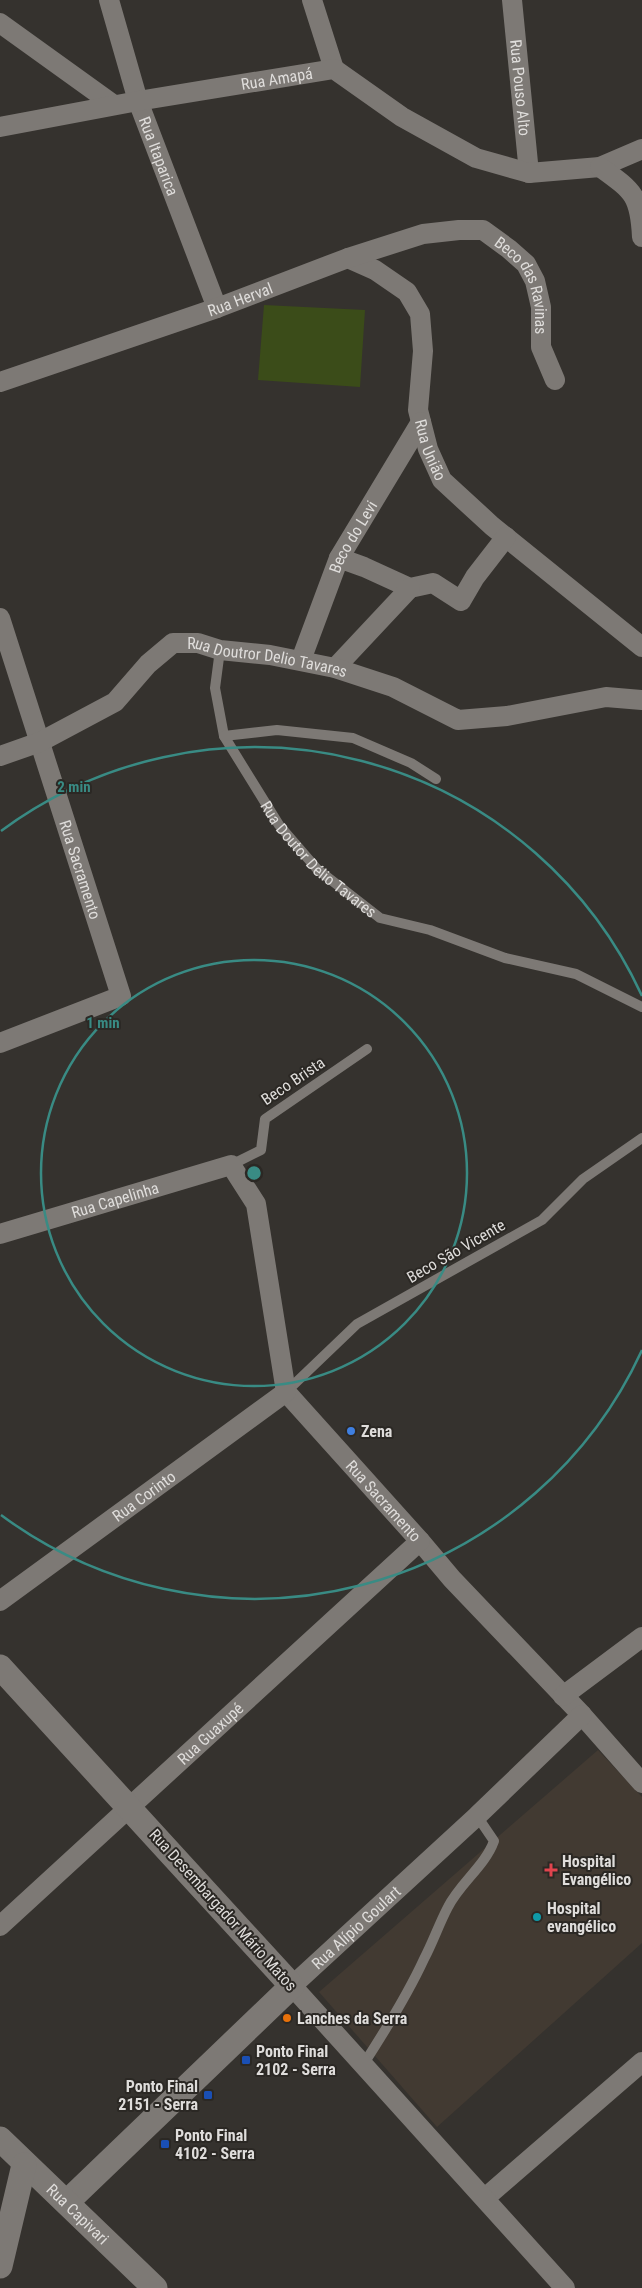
<svg xmlns="http://www.w3.org/2000/svg" width="642" height="2288" viewBox="0 0 642 2288" font-family="'Roboto Condensed',sans-serif">
<style>
.built{fill:#423a32}
.green{fill:#3b4c19}
.lines{fill:none;stroke-linecap:round;stroke-linejoin:round}
.service{stroke:#7d7975;stroke-width:10}
.minor{stroke:#7d7975;stroke-width:20}
.tertiary{stroke:#7d7975;stroke-width:25}
.ring{fill:none;stroke:#398b84;stroke-width:2.5}
.shop-dot{fill:#3f7fe0;stroke:#2b2824;stroke-width:2}
.health-dot{fill:#e0444e;stroke:#2b2824;stroke-width:2}
.culture-dot{fill:#0f9aa8;stroke:#2b2824;stroke-width:2}
.food-dot{fill:#e8710a;stroke:#2b2824;stroke-width:2}
.transit-dot{fill:#1a4fb4;stroke:#2b2824;stroke-width:2}
.labels{text-anchor:middle;dominant-baseline:central;stroke-width:4;stroke-linejoin:round;paint-order:stroke}
.street-label{font-size:16px;fill:#dfdddb;stroke:#2b2824}
.poi-label{font-size:16px;font-weight:bold;fill:#dfdddb;stroke:#2b2824;text-anchor:start}
.centre{fill:#398b84;stroke:#2b2824;stroke-width:2.5}
.ring-label{font-size:15px;text-anchor:middle;font-weight:bold;fill:#398b84;stroke:#2b2824;stroke-width:4;stroke-linejoin:round;paint-order:stroke}
</style>
<rect width="100%" height="100%" fill="#35322e"/>
<path class="built" d="M598 1750 642 1797V1943L437 2127 319 1992Z"/>
<path class="green" d="M264 305 365 310 360 387 258 380Z"/>
<g class="lines">
<g class="service">
<path id="s1" d="M220 650 215 688 224 736 279 825 317 869 380 918 430 930 505 958 576 974 642 1007"/>
<path d="M224 736 277 730 353 738 411 763 436 779"/>
<path d="M231 1165 261 1150 265 1119 367 1049"/>
<path d="M286 1392 357 1324 542 1220 583 1179 642 1138"/>
<path d="M363 2065C385 2031 407 1996 424 1959 433 1942 439 1924 448 1907 460 1883 485 1866 494 1841L477 1816"/>
</g>
<g class="minor">
<path id="s2" d="M109 0 138 101 217 308"/>
<path d="M312 0 334 69"/>
<path id="s3" d="M512 0 529 173"/>
<path d="M0 23 114 105"/>
<path id="s4" d="M0 127 138 101 334 69 402 117 476 158 529 173 600 167 642 149"/>
<path d="M600 167C633 191 640 195 642 237"/>
<path id="s5" d="M348 258 375 270 407 292 420 314 423 351 418 410 428 449 442 480 492 526 642 647"/>
<path id="s6" d="M0 382 217 308 348 258 423 234 459 230H483L509 249 526 264 535 281 541 307V347L555 380"/>
<path d="M339 558 364 567 410 588 433 583 461 601 475 577 506 537"/>
<path id="s7" d="M0 618 121 996 0 1043"/>
<path id="s8" d="M301 660 339 558 421 422"/>
<path d="M335 668 410 588"/>
<path id="s9" d="M0 756 40 742 115 702 148 664 173 643H198L220 650 270 655 335 668 393 687 458 720 507 716 606 697 642 700"/>
<path id="s10" d="M0 1234 231 1165 256 1204 286 1392 420 1541 452 1579 582 1715 642 1783"/>
<path id="s11" d="M0 1601 286 1392"/>
<path d="M563 1696 642 1637"/>
<path id="s12" d="M0 1926 420 1541"/>
<path d="M485 2198 642 2062"/>
<path id="s13" d="M565 2288 292 1986 477 1816 582 1715"/>
</g>
<g class="tertiary">
<path d="M0 1667 292 1986 67 2202"/>
<path id="s14" d="M0 2139 155 2288"/>
<path d="M0 2266 24 2165"/>
</g>
</g>
<g class="ring">
<circle cx="254" cy="1173" r="213"/>
<path d="M642 1350A426 426 0 0 1 1 1515M1 831A426 426 0 0 1 642 996"/>
</g>
<circle class="shop-dot" cx="351" cy="1431" r="5"/>
<path class="health-dot" d="M548.5 1862.5h5v5h5v5h-5v5h-5v-5h-5v-5h5z"/>
<circle class="culture-dot" cx="537" cy="1917" r="5"/>
<circle class="food-dot" cx="287" cy="2018" r="5"/>
<g class="transit-dot">
<rect x="241" y="2055" width="10" height="10" rx="2.5"/>
<rect x="203" y="2090" width="10" height="10" rx="2.5"/>
<rect x="160" y="2139" width="10" height="10" rx="2.5"/>
</g>
<g class="labels">
<g class="street-label">
<text stroke="none"><textPath href="#s4" startOffset="281">Rua Amapá</textPath></text>
<text stroke="none"><textPath href="#s3" startOffset="88">Rua Pouso Alto</textPath></text>
<text stroke="none"><textPath href="#s2" startOffset="164">Rua Itaparica</textPath></text>
<text stroke="none"><textPath href="#s6" startOffset="581">Beco das Ravinas</textPath></text>
<text stroke="none"><textPath href="#s6" startOffset="254">Rua Herval</textPath></text>
<text stroke="none"><textPath href="#s5" startOffset="232">Rua União</textPath></text>
<text stroke="none"><textPath href="#s8" startOffset="134">Beco do Levi</textPath></text>
<text stroke="none"><textPath href="#s9" startOffset="306">Rua Doutror Delio Tavares</textPath></text>
<text stroke="none"><textPath href="#s1" startOffset="244">Rua Doutor Délio Tavares</textPath></text>
<text stroke="none"><textPath href="#s7" startOffset="264">Rua Sacramento</textPath></text>
<text transform="translate(293 1081) rotate(-34)">Beco Brista</text>
<text stroke="none"><textPath href="#s10" startOffset="120">Rua Capelinha</textPath></text>
<text transform="translate(456 1251) rotate(-30)">Beco São Vicente</text>
<text stroke="none"><textPath href="#s11" startOffset="178">Rua Corinto</textPath></text>
<text stroke="none"><textPath href="#s10" startOffset="624">Rua Sacramento</textPath></text>
<text stroke="none"><textPath href="#s12" startOffset="285">Rua Guaxupé</textPath></text>
<text transform="translate(223 1910) rotate(48)">Rua Desembargador Mário Matos</text>
<text stroke="none"><textPath href="#s13" startOffset="494">Rua Alípio Goulart</textPath></text>
<text stroke="none"><textPath href="#s14" startOffset="108">Rua Capivari</textPath></text>
</g>
<g class="poi-label">
<text x="361" y="1431">Zena</text>
<text x="562" y="1861">Hospital<tspan x="562" dy="18">Evangélico</tspan></text>
<text x="547" y="1908">Hospital<tspan x="547" dy="18">evangélico</tspan></text>
<text x="297" y="2018">Lanches da Serra</text>
<text x="256" y="2051">Ponto Final<tspan x="256" dy="18">2102 - Serra</tspan></text>
<text x="198" y="2086" text-anchor="end">Ponto Final<tspan x="198" dy="18">2151 - Serra</tspan></text>
<text x="175" y="2135">Ponto Final<tspan x="175" dy="18">4102 - Serra</tspan></text>
</g>
</g>
<circle cx="254" cy="1173" r="8" class="centre"/>
<g class="ring-label">
<text x="74" y="792">2 min</text>
<text x="103" y="1028">1 min</text>
</g>
</svg>
